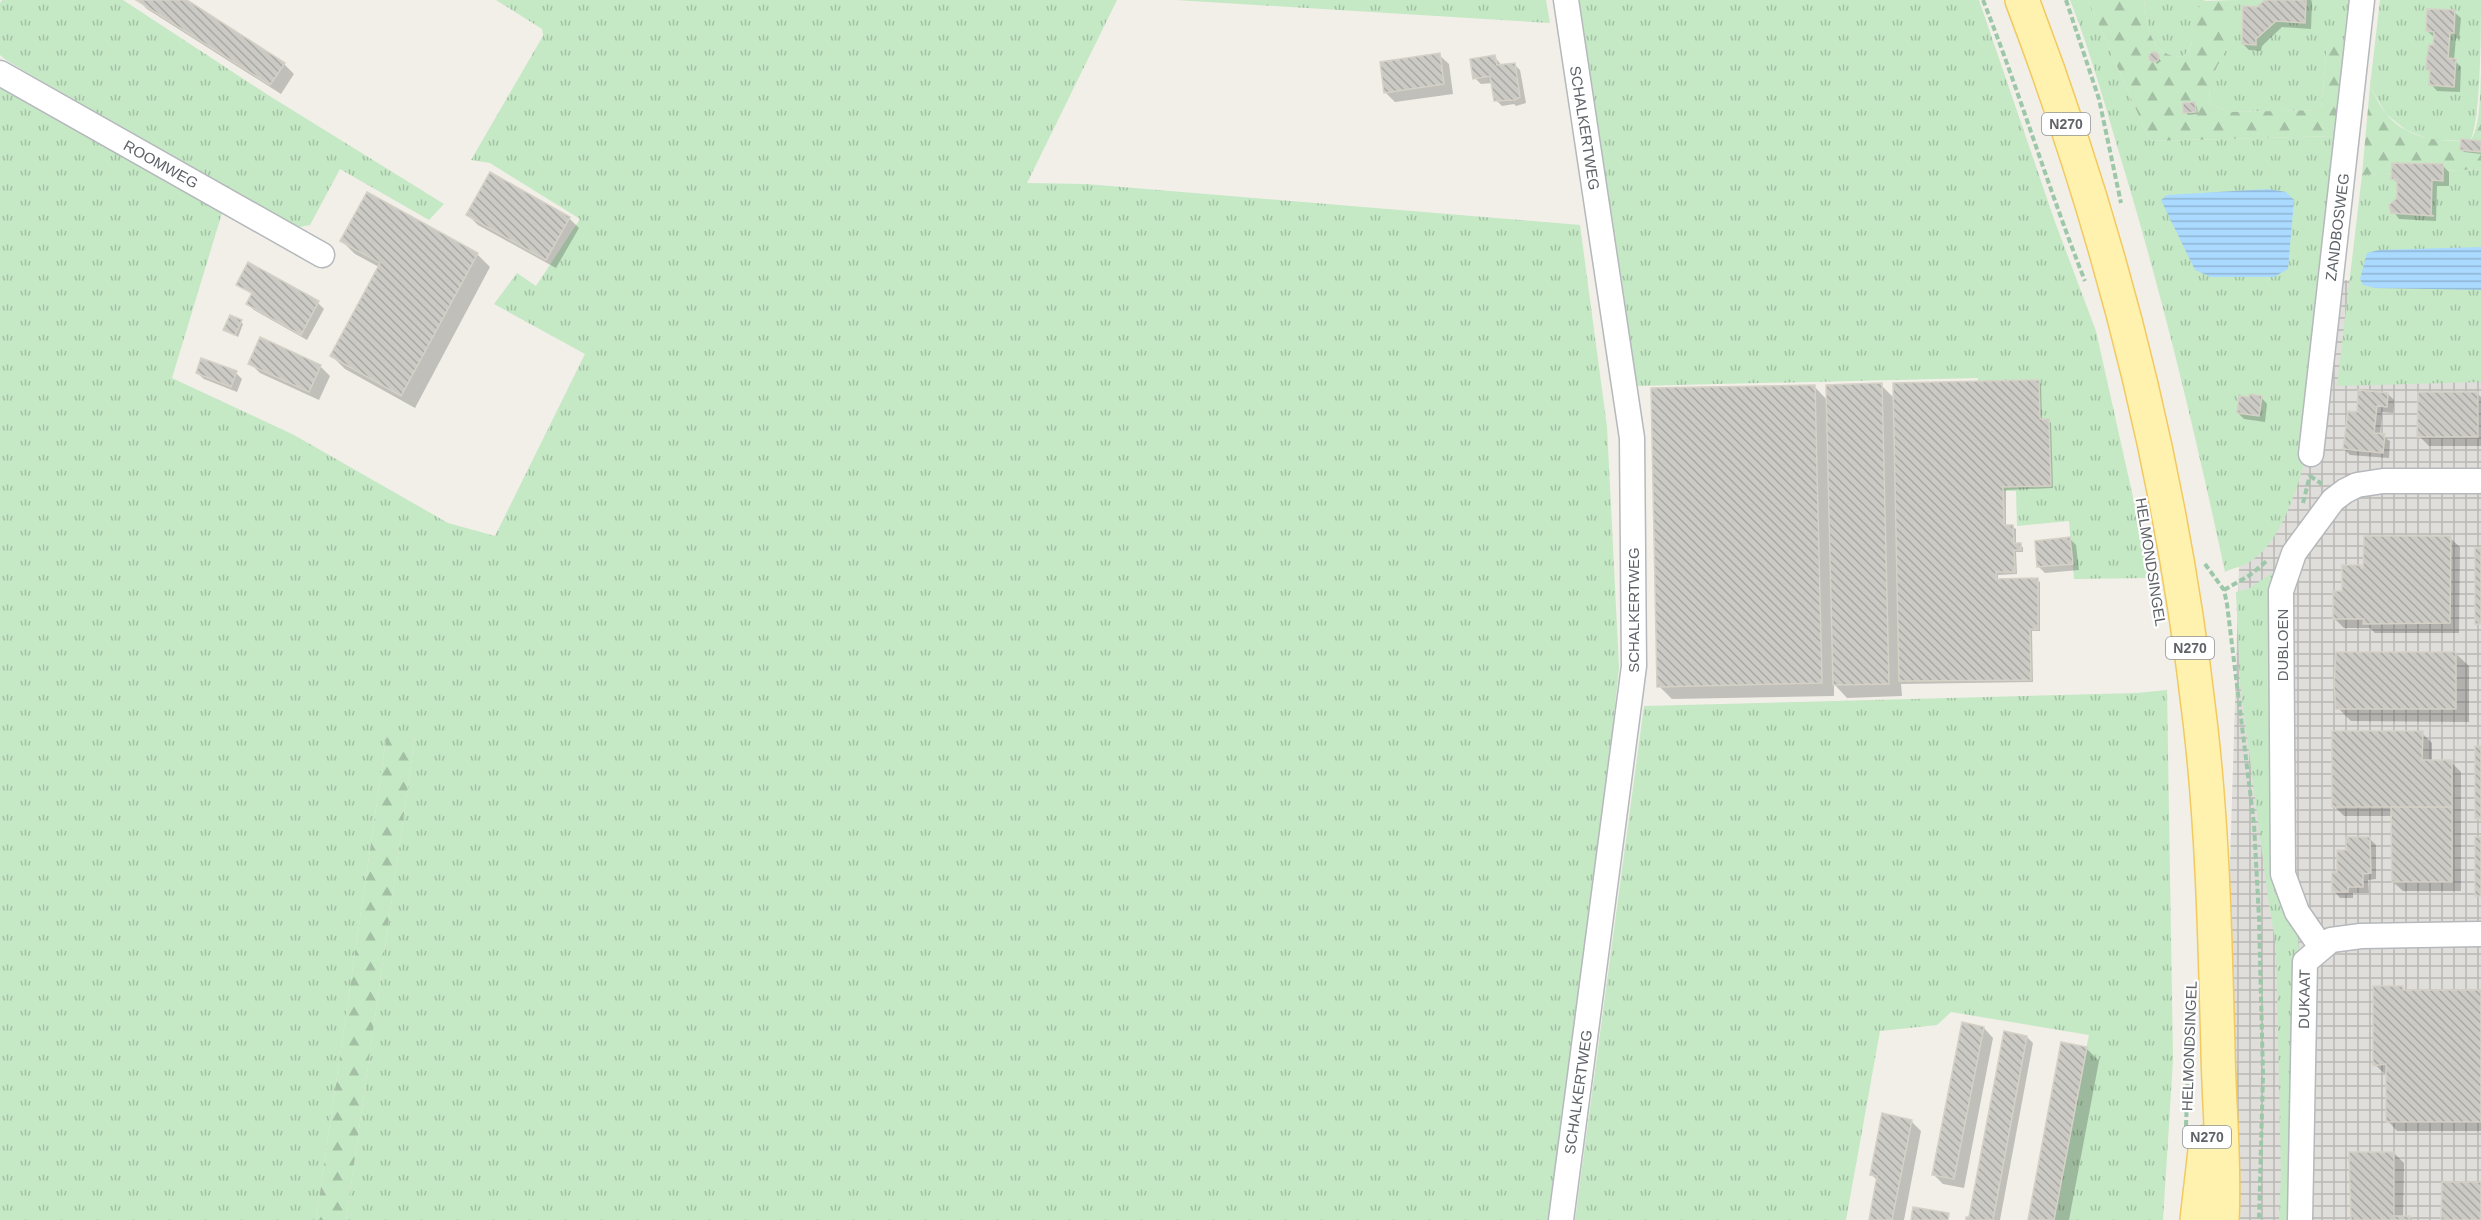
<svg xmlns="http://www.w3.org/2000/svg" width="2481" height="1220" viewBox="0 0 2481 1220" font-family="Helvetica,sans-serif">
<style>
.industrial{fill:url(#industrial-grid)}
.grass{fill:url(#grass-tufts)}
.forest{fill:url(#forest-firs)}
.water{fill:url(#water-rules)}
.shadow{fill:#0003}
.building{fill:url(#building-back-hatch);stroke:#d6d1c6;stroke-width:1.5}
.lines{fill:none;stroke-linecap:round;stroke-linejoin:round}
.street-casing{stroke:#b5b8bc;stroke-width:27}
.primary-casing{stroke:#f2c960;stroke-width:36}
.path{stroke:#9cc7a9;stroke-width:4;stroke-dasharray:6 3;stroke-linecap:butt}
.street{stroke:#fff;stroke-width:24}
.primary{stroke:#fff2af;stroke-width:33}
.labels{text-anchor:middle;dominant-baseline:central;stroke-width:4.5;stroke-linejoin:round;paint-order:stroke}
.shield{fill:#fff;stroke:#8f9295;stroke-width:1.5}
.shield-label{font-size:14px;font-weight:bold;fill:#5f6368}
.street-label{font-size:15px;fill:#5f6368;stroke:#fff}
</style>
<defs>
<pattern id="industrial-grid" width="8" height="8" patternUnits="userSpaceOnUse" patternTransform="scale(1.5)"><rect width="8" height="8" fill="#e0deda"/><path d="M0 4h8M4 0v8" fill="none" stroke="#b9b8b5"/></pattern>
<pattern id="grass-tufts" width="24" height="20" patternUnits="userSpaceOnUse" patternTransform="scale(1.5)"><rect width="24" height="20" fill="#c5e8c5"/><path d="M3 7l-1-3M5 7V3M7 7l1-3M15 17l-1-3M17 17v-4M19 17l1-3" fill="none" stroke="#a3c0a4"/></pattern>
<pattern id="forest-firs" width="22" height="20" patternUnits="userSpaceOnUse" patternTransform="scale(1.5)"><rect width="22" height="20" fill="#c5e8c5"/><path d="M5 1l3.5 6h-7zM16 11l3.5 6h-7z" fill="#a3c0a4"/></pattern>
<pattern id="water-rules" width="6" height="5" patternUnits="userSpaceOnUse" patternTransform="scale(1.5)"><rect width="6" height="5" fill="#aadaff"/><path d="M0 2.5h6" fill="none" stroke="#8eb4d2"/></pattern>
<pattern id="building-back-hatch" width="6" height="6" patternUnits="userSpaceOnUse" patternTransform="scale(1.5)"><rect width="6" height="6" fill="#cccac5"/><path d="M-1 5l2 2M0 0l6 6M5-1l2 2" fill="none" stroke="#a9a8a4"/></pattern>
</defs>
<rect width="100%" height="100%" fill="#f1efe8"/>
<path class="industrial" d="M2481 270V1220H2219L2242 474 2176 293Z"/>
<path class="grass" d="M2 0H123L268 95 444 204 429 220 340 169 310 225 289 229 6 60 0 55V3Z
M496 0H1117L1027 183 1086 184 1580 225 1607 427 1619 668 1609 763 1551 1220H346L415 737 387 733 316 1220H0V80L222 213 172 378 294 435 448 523 495 536 585 354 494 304 517 273 536 286 580 219 490 163 471 160 543 36 542 29Z
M1176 0H1546L1550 23Z
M1579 0H1979L2055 222 2096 331 2151 578 2074 579 2069 521 2017 526 2016 491H1979L1978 378 1635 386 1624 296Z
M2070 0H2088L2150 141 2337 136 2304 464C2295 495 2279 543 2251 561 2244 566 2233 568 2225 572 2196 436 2164 302 2124 169 2107 113 2092 55 2070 0Z
M2144 0H2205C2186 22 2202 36 2183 57 2150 57 2147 26 2144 0Z
M2236 0H2351L2348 43 2327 47 2321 110 2228 112 2209 103 2210 82 2225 51 2226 24 2230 10Z
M2380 0H2481C2481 27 2481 124 2470 141L2431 140 2406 130 2386 114 2370 86Z
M2481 169V382L2337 386 2362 175Z
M2277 570 2273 592 2274 891 2298 938 2300 961 2291 1220H2279L2281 1176 2276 946 2268 898 2240 683 2236 592 2248 589Z
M2167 690 2173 1060 2163 1220H2051L2089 1035 1951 1012 1937 1025 1880 1031 1846 1220H1575L1644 706 2137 693Z"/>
<path class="forest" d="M2088 0H2144C2147 26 2150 57 2183 57 2199 40 2189 31 2195 14 2196 10 2201 5 2204 1L2236 0C2225 17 2229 31 2225 50 2224 56 2220 61 2217 67 2211 79 2209 89 2209 103L2228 112 2321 110 2327 47 2336 39 2348 43 2337 136 2150 141Z
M2481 72V169L2362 175 2370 86C2375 95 2380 107 2387 115 2408 139 2439 142 2470 141 2481 128 2480 90 2481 72Z
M387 733 412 734 415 737 346 1220H316Z"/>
<path class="water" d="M2268 189 2286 192 2294 200 2288 269 2274 277H2211L2195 270 2161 200 2167 195Z
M2481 247V290L2375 288 2363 285 2360 279 2367 253 2379 250Z"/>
<path class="shadow" d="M138 0H185L284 64 294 74 281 94 147 9Z
M2267 0H2311L2312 2 2311 29 2282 27 2262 46 2261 51 2249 50 2243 44 2258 8Z
M2454 12 2461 18 2459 39 2456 38 2454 60 2461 67 2460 92 2437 91 2431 84V73L2428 69 2435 47 2434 37 2427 31Z
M2155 54 2161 61 2157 64 2151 56Z
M1439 55 1449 64 1453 94 1395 102 1385 92Z
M1495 57 1502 66 1514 64 1520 70 1526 103 1516 106 1514 104 1502 106 1496 100 1493 83 1481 84 1475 78Z
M2195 104 2197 107 2198 114 2188 115 2185 112Z
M2481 142V154L2464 152 2462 150Z
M2443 166 2449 172V186H2437L2436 221 2399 219 2390 206 2393 201 2398 199 2399 184 2393 179Z
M468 215 569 218 579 228 556 268 478 225Z
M342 241 477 254 490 267 415 408 345 369 332 356 379 267 355 254Z
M238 284 318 303 324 309 307 340 254 310 248 304 253 295Z
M241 322 243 324 238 337 225 329Z
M261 339 320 366 330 376 319 400 260 373 250 363Z
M197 373H236L242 379 237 392 204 379Z
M2039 381 2041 384 2042 421H2049L2051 423 2053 488 2006 490V527H2013L2016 529V544L2023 547V552H2016L2017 574 1998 575V580H2037L2040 582V631H2032L2033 682 1901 684 1902 696 1847 698 1834 684V696L1672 699 1659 686 1814 386 1827 400 1881 385 1894 398Z
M2477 393 2481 397V446H2429L2419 436Z
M2388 394 2394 400 2393 413 2382 412 2380 435 2390 441 2389 458 2350 455 2344 449 2358 414Z
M2261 397 2267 404 2265 422 2244 419 2238 413Z
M2450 538 2460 547 2459 633H2375L2370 628H2344L2334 618 2343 593 2360 566 2363 569Z
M2070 539 2076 545 2079 570 2045 573 2039 567Z
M2455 653 2469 666V722L2351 721 2338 708Z
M2422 733 2432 743V762H2451L2461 772V891H2403L2393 882V816H2344L2334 806Z
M2370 839 2376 845V879L2368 880 2369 893H2353V898H2340L2334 891 2347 851Z
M2402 988 2406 992H2481V1131H2397L2388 1121V1073H2384L2374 1064Z
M1984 1028 1993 1038 1964 1188 1943 1184 1933 1174Z
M2005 1033 2027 1037 2033 1043 2000 1220H1968Z
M2086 1048 2099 1061 2069 1220H2029Z
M1911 1121 1921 1131 1904 1220H1870L1878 1181 1871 1174Z
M2394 1153 2404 1163 2403 1218 2410 1217 2412 1220H2352Z"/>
<path class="building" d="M136 0H187L285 63 270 85Z
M2265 0H2306L2305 23 2276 21 2256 39V45L2242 44 2243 6 2257 7Z
M2427 9 2455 10 2454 33H2450L2448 58 2456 59 2454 87 2429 85 2430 70H2426L2427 57 2429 45H2433L2434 32 2426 31Z
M2149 57a5 5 0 1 1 10 0a5 5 0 1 1-10 0Z
M1440 53 1444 84 1384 93 1380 62Z
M1495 55 1497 65 1515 63 1520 97 1515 100 1494 101 1490 76 1473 79 1470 59Z
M2195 102 2196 112 2183 113V103Z
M2461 139 2481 141V152L2460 150Z
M2392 163 2443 164V181L2432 180 2431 215 2434 216 2391 213 2389 205 2397 198V180L2391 179Z
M490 172 570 217 546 260 466 215Z
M367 192 478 253 401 396 330 356 380 263 340 241Z
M248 262 319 301 301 335 246 304 252 293 236 285Z
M230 315 242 320 235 335 223 330Z
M260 337 321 365 309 392 248 364Z
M201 358 237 371 231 387 196 373Z
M2039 380 2040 419H2049L2051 486 2003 487 2004 525H2013L2014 543H2021V550H2014L2015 572H1996V579L2038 578V629H2030L2031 680 1899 681 1893 383Z
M1882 383 1889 684 1833 685 1826 385Z
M1815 385 1822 683 1657 687 1651 388Z
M2358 390 2388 393 2387 407 2377 406 2374 433 2385 434 2383 453 2343 449 2348 411 2357 412Z
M2418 392H2478V437H2417Z
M2250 394 2262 396 2259 416 2237 413 2239 396 2249 397Z
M2364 536H2451L2450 623 2363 624 2364 619H2333V591H2342V565H2361V568H2363Z
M2070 537 2073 564 2037 567 2035 541Z
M2475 548H2481V624H2475Z
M2336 652H2456V709H2336L2334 686Z
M2332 731H2423L2422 760H2452V807H2332Z
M2475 746H2481V819H2475Z
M2391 807H2452V882H2392Z
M2346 837H2370L2371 873 2363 874V887H2348V892H2332V872H2337V850H2346Z
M2475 837H2481V896H2475Z
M2373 986H2403V990H2481V1122H2386V1064L2373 1066Z
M1962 1022 1984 1027 1954 1179 1932 1175Z
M2004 1031 2027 1036 1993 1220H1966V1217H1969Z
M2061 1042 2087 1047 2054 1220H2028Z
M1882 1113 1912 1120 1892 1220H1869L1877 1176 1870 1175Z
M2349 1152H2394V1216H2410V1220H2351Z
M2442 1182H2481V1220H2441Z
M1913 1207 1949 1213 1948 1220H1911Z"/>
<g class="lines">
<defs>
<path id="street" d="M0 73 322 255
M2311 454 2362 0
M2321 947 2297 912 2283 874 2281 591 2294 553 2333 500 2345 491 2357 485 2383 481H2481
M1561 1220 1634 666 1632 438 1566 0
M2300 1220 2305 962 2331 940 2361 936 2481 934"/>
<path id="primary" d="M2022 0C2110 231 2172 475 2200 721 2213 831 2215 941 2218 1051 2219 1108 2225 1163 2222 1220
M2197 1220 2206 1142"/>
</defs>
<use href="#street" class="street-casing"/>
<use href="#primary" class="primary-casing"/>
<path class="path" d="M1983 0C2020 93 2048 188 2085 281
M2066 0 2099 99 2121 203
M2310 476 2322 484
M2303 503 2310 475
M2205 564 2224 590 2227 604 2254 824 2259 918 2263 1075 2259 1220
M2224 590 2250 575 2268 560
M2186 1126 2189 1040"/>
<use href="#street" class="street"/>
<use href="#primary" class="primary"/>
</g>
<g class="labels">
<g class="shield">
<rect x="2042" y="113" width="48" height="22" rx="4.5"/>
<rect x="2166" y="637" width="48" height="22" rx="4.5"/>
<rect x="2183" y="1126" width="48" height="22" rx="4.5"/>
</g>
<g class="shield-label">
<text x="2066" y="124">N270</text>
<text x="2190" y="648">N270</text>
<text x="2207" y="1137">N270</text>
</g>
<g class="street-label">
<text transform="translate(1585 128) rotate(81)">SCHALKERTWEG</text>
<text transform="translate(161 164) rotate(29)">ROOMWEG</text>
<text transform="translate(2337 227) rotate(-83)">ZANDBOSWEG</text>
<text transform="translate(2151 562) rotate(81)">HELMONDSINGEL</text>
<text transform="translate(1633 610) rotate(-90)">SCHALKERTWEG</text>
<text transform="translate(2282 645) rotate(-90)">DUBLOEN</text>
<text transform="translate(2304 999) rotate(-89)">DUKAAT</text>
<text transform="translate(2189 1046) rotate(-88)">HELMONDSINGEL</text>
<text transform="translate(1578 1092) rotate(-82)">SCHALKERTWEG</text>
</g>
</g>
</svg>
